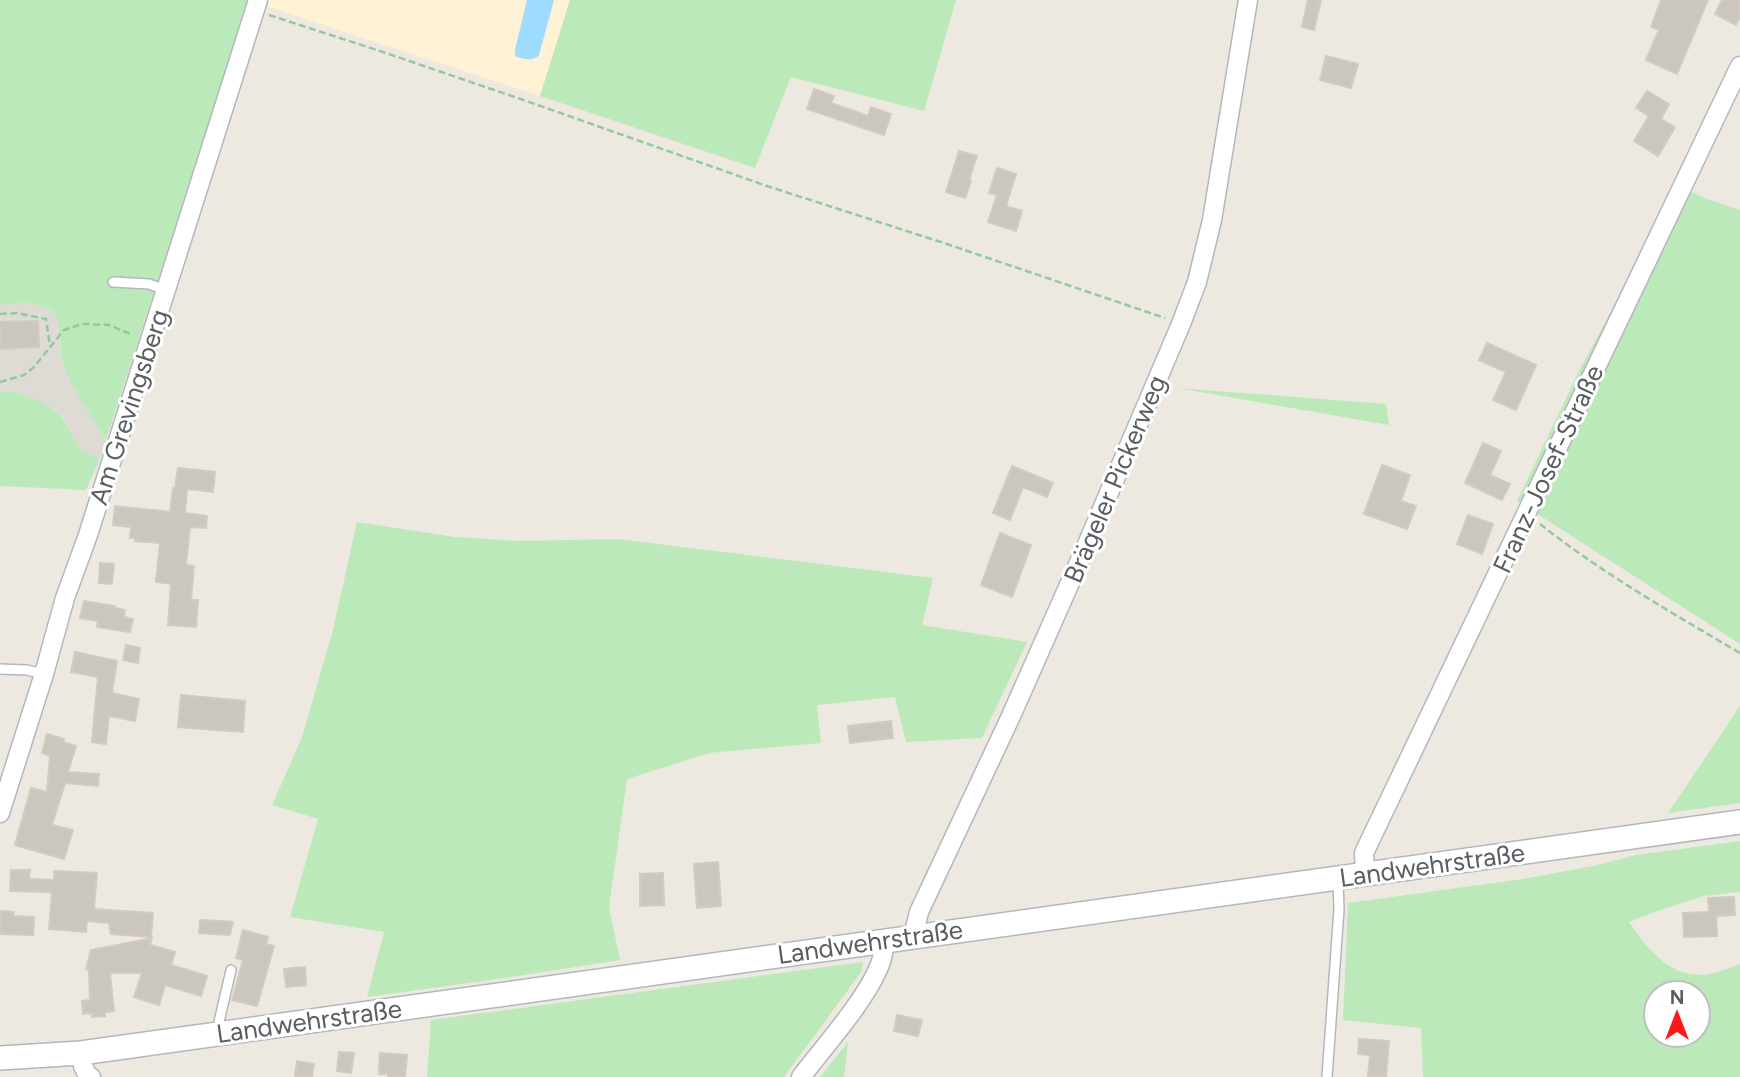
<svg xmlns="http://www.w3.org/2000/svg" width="1740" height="1077" viewBox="0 0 1740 1077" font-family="Figtree,sans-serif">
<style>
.commercial{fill:#fff1d3}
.industrial{fill:#dedbd5}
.green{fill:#bce9b9;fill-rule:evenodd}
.water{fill:#9edcff}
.building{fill:#cbc6bf;stroke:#d3cbbd;stroke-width:2}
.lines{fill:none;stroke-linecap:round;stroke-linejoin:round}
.service-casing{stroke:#b3b7bc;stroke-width:12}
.minor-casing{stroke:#b3b7bc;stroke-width:21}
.tertiary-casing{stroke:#b3b7bc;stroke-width:26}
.path{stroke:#91ca9d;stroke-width:2.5;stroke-dasharray:7 3.5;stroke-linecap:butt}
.service{stroke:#fff;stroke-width:9}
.minor{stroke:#fff;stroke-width:18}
.tertiary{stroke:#fff;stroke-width:23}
.labels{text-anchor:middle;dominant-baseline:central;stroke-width:6;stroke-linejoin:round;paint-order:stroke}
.street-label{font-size:26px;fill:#595e63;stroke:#fff}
</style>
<rect width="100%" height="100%" fill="#eee9e0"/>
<path class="commercial" d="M265 0H570L540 96 263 5Z"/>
<path class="industrial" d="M30 303 53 310 59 329 61 359 71 384 106 440 100 459 81 450 60 413 17 392H0V305Z"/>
<path class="green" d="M0 0H249L106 440 71 384 61 358 59 329 53 310 29 303 0 305Z
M570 0H956L924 111 791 77 755 168 540 96Z
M1689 191 1707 199 1740 210V644L1517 501 1580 369 1667 207Z
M1177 388 1386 404 1389 425Z
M0 392H17L42 402 60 414 81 450 100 459 86 490 0 486Z
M357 522 455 537 516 541 618 539 933 578 922 625 1027 642 982 738 906 742 895 697 817 705 821 743 709 753 627 779 609 907 620 960 505 978 367 997 384 932 290 917 318 819 272 805 302 737 333 630Z
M1740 706V803L1668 813Z
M1740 841V892L1704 896 1657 911 1629 922C1649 951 1674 983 1714 973 1722 971 1731 967 1740 964V1077H1423L1421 1028 1343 1020 1348 903 1523 879 1593 866 1636 855ZM1656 993H1698V1035H1656Z
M863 962 862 971 784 1077H427L431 1020Z
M848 1042 844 1077H820Z"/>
<path class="water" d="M527 0H554L539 55C533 62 523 59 515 56V50Z"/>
<path class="building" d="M1308 0H1321L1314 30 1302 27Z
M1661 0H1708L1677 74 1646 60 1659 30 1651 27Z
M1722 0H1740V17L1736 25 1715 14Z
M1326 56 1358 64 1351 88 1320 80Z
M814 89 834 96 831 103 868 116 871 107 891 114 884 135 807 109Z
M1647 91 1669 104 1661 119 1675 127 1658 156 1634 141 1649 116 1636 108Z
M959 151 977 156 969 180 971 181 965 198 946 192Z
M997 168 1016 174 1006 206 1022 211 1016 231 988 222 997 195 989 193Z
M38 321 39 347 0 349V322Z
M1487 343 1536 365 1516 410 1493 400 1506 372 1479 360Z
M1483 443 1501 451 1490 475 1510 484 1502 500 1465 483Z
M1382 465 1410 475 1401 501 1416 506 1407 529 1364 514Z
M1012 466 1053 483 1047 497 1023 487 1010 520 993 513Z
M178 468 215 472 213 492 187 489 185 513 207 516 206 528 190 527 186 565 194 566 191 600H198L196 627 168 625 171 584 156 582 160 543 135 541V538H130L131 527 113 525 115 506 170 512 173 488H175Z
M1468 515 1493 524 1482 554 1457 544Z
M1000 533 1031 545 1012 597 981 585Z
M100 563 114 564 112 584 99 583Z
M84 601 115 606V608L125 610 124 617 133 619 130 632 97 627 98 621 80 618Z
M126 645 140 648 138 663 123 660Z
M75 652 117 661 112 693 139 699 135 721 109 716 106 744 92 742 98 677 71 672Z
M181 695 245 701 243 732 178 727Z
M891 721 893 738 850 743 848 726Z
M47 734 64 739 63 742 76 746 68 772 99 774 98 786 65 783 52 825 73 830 64 859 15 845 31 788 47 792 50 756 42 753Z
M718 862 721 906 697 908 694 864Z
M11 870H30L29 879 54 880V871L97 873 94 909 153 913 151 937 111 934 109 923 87 921 86 932 49 929 52 892 10 891Z
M663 873 664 905 640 906V874Z
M1734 897 1735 915 1716 916 1717 936 1684 937 1683 913 1709 912 1708 898Z
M0 911 14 912 13 916 34 917 33 935 0 934Z
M200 920 222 921 233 922 230 935 199 933Z
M243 930 268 937 266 944 274 946 257 1006 232 1000 243 960 236 958Z
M152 938 150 945 175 952 171 965 207 976 201 996 165 985 159 1005 134 997 142 973H110L114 1011 105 1012V1016L92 1017V1013L83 1014 82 1001 90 1000 89 970 86 969 91 950Z
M305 967 306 985 286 987 284 969Z
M897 1015 922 1020 918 1036 894 1031Z
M1359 1039 1389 1041 1386 1077H1368L1370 1055 1358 1054Z
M339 1052 354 1053 351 1073 337 1071Z
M380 1053 407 1055 405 1076 388 1077V1074H379Z
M297 1061 314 1064 312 1077H295Z"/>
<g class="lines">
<defs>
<path id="service" d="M113 282 149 284 166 290
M0 669 27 670 44 674
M221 1032 219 1022 231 970
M1327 1077 1339 909 1338 880"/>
<path id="minor" d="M0 813 44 674 65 598 88 535 258 0
M1365 874 1364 853 1740 66
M913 936 919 912 1011 716 1088 542 1181 324 1197 282 1212 220 1248 0
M81 1053 83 1066 88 1076 91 1077
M801 1077C826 1044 863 1004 879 967 883 958 884 949 885 940"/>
<path id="tertiary" d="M0 1058 81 1053 1740 822"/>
</defs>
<use href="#service" class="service-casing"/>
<use href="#minor" class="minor-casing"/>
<use href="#tertiary" class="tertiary-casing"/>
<path class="path" d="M269 15 383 52 535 104 767 186 947 244 1165 318
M0 314 17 313 46 319 50 346
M0 382 24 375 34 367 64 330 82 324 109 325 133 335
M1540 524C1602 573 1672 613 1740 653"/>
<use href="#service" class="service"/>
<use href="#minor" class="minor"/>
<use href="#tertiary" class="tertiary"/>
</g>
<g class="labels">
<g class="street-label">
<text transform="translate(129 407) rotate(-72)">Am Grevingsberg</text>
<text transform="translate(1548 469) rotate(-65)">Franz-Josef-Straße</text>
<text transform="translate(1115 479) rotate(-67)">Brägeler Pickerweg</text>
<text transform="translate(1432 865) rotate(-8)">Landwehrstraße</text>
<text transform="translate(870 942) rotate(-8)">Landwehrstraße</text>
<text transform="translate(309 1021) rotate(-8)">Landwehrstraße</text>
</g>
</g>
<g transform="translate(1677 1014)"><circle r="33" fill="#ffffff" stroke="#bdbfc1" stroke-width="2"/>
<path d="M0-5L12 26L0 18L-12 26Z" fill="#fc1818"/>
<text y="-10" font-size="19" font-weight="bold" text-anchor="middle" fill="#595e63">N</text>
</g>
</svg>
